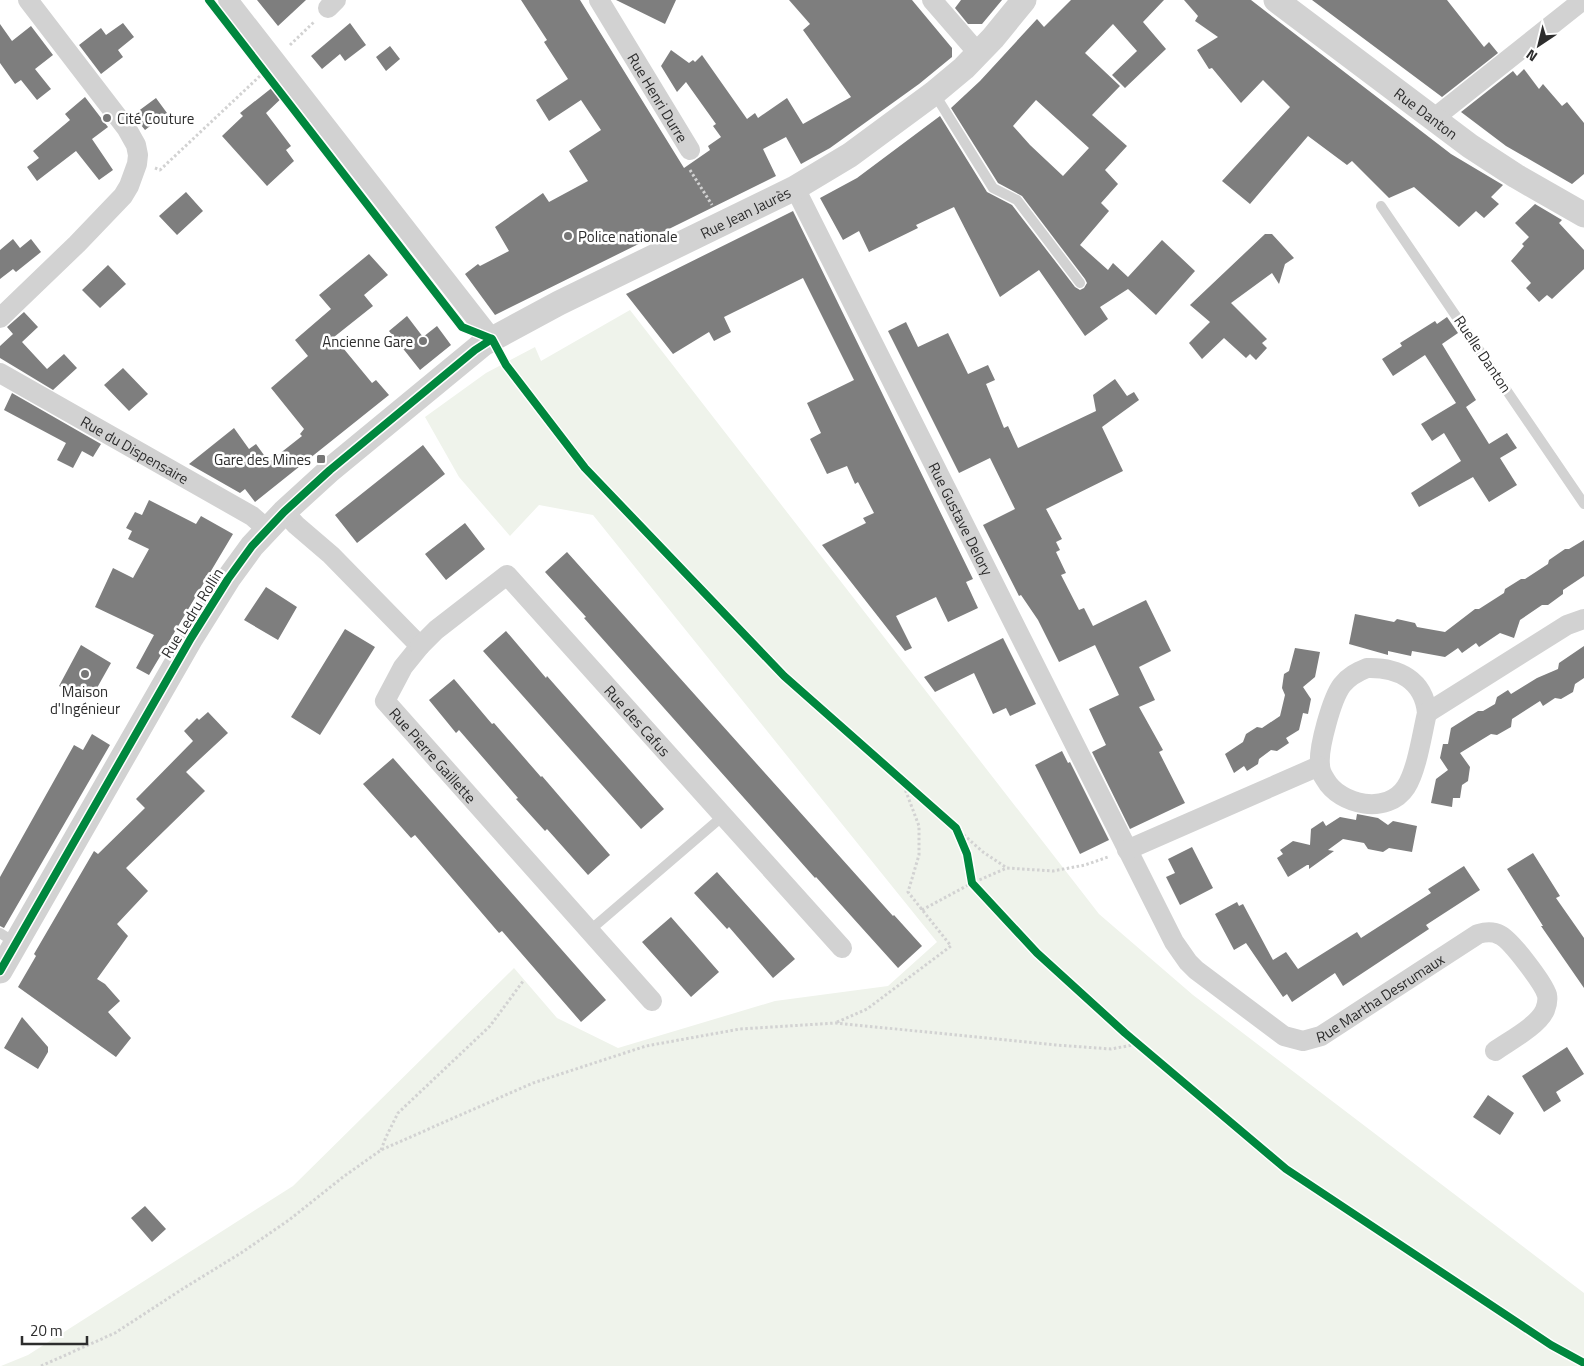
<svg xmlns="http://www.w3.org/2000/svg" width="1584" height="1366" viewBox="0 0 1584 1366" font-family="'Titillium Web',sans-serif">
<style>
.green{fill:#eff3eb}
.building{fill:#7e7e7e;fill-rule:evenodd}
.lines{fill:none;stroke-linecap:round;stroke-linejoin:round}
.path{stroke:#d2d2d2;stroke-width:3;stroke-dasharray:2.5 2.5;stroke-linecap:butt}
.service{stroke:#d2d2d2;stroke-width:10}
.minor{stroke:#d2d2d2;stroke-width:20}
.tertiary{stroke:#d2d2d2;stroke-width:25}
.cycleway-casing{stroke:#fff;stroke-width:11}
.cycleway{stroke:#00873e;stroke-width:8}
.poi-dot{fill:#767676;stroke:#fff;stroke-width:2}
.labels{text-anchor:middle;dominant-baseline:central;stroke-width:5;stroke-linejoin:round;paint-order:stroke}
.street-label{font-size:15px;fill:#2d2d2d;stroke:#fff}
.poi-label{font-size:15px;fill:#2d2d2d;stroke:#fff;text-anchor:start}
</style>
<rect width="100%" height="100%" fill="#fff"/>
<path class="green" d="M630 310 1099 914 1193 995 1584 1293V1366H1L28 1355 293 1186 514 968 557 1018 618 1048 775 1001 888 986 937 942 593 515 539 505 510 536 459 477 425 417 486 373 535 347 541 361Z"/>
<path class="building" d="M257 0H306L278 26Z
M521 0H580L684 168 710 150 708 146 721 137 713 126 716 124 686 82 677 92 661 66 671 50 689 63 693 60 695 62 702 55 747 119 755 113 758 118 787 98 803 124 851 97 803 30 810 24 789 0H912L952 48V57L919 84 830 148 801 164 786 137 763 149 776 176 495 315 465 274 478 264 480 266 509 251 495 227 543 193 549 202 588 181 569 151 601 130 581 100 549 121 536 100 568 79 544 42 547 40Z
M616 0H676L665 24Z
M961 0H1002L982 24H968L955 8Z
M1071 0H1164L1143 22 1166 49 1125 88 1112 75 1137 51 1113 24 1085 53 1120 86 1092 115 1127 146 1105 170 1118 184 1101 203 1109 211 1080 245 1108 270 1113 263 1128 277 1162 240 1195 271 1156 315 1128 289 1100 307 1108 319 1085 336 1039 270 1000 297 954 207 916 225 918 228 869 252 859 231 843 240 820 198 857 178 940 116 987 192 1012 205 1075 287 1080 290 1084 288 1087 283 1085 279 1022 196 998 183 951 108 980 81 1037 19 1044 27ZM1036 100 1089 148 1063 176 1030 145 1013 126Z
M1184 0H1251L1451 154 1503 185 1491 197 1499 204 1484 218 1476 211 1459 227 1414 187 1389 198 1352 161 1347 165 1308 136 1250 204 1222 181 1290 107 1263 80 1241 103 1212 68 1209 69 1197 50 1218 37 1195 21 1198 16Z
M1312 0H1447L1484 47 1489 42 1498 53 1442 97Z
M123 23 134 37 118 50 123 57 101 74 79 45 101 28 106 35Z
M350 23 366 45 345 61 340 54 322 69 311 56Z
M0 24 12 41 31 26 53 55 35 69 51 89 37 100 21 80 15 84 0 63Z
M390 46 400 59 386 71 376 57Z
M1524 69 1539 89 1543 84 1562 106 1567 102 1584 123V174L1572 184 1506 146 1461 112 1513 71 1517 76Z
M278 83 286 94 266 113 291 146 286 150 294 161 267 186 222 136 243 116 240 113Z
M85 97 108 127 92 139 113 170 99 180 76 151 37 181 27 167 39 158 33 151 70 120 65 114Z
M156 98 167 113 145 130 133 115Z
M186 192 203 211 177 235 159 216Z
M1535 204 1562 220 1559 223 1584 250V269L1552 299 1547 295 1539 302 1526 288 1531 283 1511 261 1524 246 1522 244 1529 237 1515 223Z
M793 211 973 579 966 582 978 608 948 622 936 597 896 616 912 648 905 651 822 545 866 523 863 518 874 513 858 482 855 484 847 466 827 474 810 439 821 433 807 403 854 380 803 278 724 317 731 332 714 341 709 332 673 354 626 294Z
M1265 234H1272L1294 258 1285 264 1279 284 1272 273 1231 303 1267 339 1262 343 1267 348 1256 360 1250 354 1246 358 1224 338 1202 359 1189 343 1210 322 1190 305Z
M13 239 20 248 31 239 41 252 16 272 13 269 0 279V250Z
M369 254 388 275 364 295 373 306 334 337 372 383 376 380 389 395 255 502 245 489 240 493 189 464 234 428 249 449 256 444 269 462 302 436 300 434 304 429 271 388 308 356 295 340 331 309 319 295Z
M108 265 126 284 100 308 82 290Z
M24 312 38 327 22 342 47 369 64 354 77 368 53 390 0 358V346L13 334 7 327Z
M407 316 423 337 437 326 451 345 420 370 389 331Z
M1447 317 1458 333 1442 344 1476 400 1466 407 1489 444 1507 433 1517 448 1500 458 1517 485 1489 502 1473 477 1419 507 1411 493 1461 461 1444 433 1432 441 1421 424 1456 403 1425 355 1393 376 1382 359 1402 346 1400 343 1435 321 1437 324Z
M906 322 918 347 948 333 968 374 988 365 995 380 986 384 1004 428 1008 426 1018 448 1096 411 1093 395 1115 379 1127 396 1134 392 1139 400 1102 427 1123 471 1046 509 1062 539 1056 542 1060 550 1056 552 1066 573 1061 575 1079 610 1084 608 1093 626 1146 600 1171 651 1139 667 1155 700 1139 707 1163 750 1159 752 1185 803 1130 829 1092 752 1106 745 1089 709 1119 695 1095 645 1059 662 1038 620 1021 595 1019 596 983 525 1015 509 990 458 959 473 888 331Z
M123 368 148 394 129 411 104 385Z
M12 393 101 444 93 457 82 451 73 468 57 460 66 443 4 410Z
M423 445 445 474 357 543 335 515Z
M149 500 196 524 201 516 233 534 149 675 136 668 154 635 95 607 113 568 133 578 149 549 128 539 132 531 126 528 135 512 142 515Z
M465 523 485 549 446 580 425 554Z
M1584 540V576L1563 590V594L1548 605H1542L1520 620 1514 638 1500 633 1479 647 1476 643 1462 653 1458 648 1445 657 1412 651 1411 656 1388 651V655L1349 644 1355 614 1394 622 1397 619 1415 623 1417 627 1445 632 1475 609H1479L1504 593 1505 589 1521 579H1525L1548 564 1549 560 1565 549H1569Z
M567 552 893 916 894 915 922 946 898 968 816 877 815 878 584 618 586 617 545 572Z
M266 587 297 607 278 640 244 620Z
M345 629 375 647 320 735 291 717Z
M506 631 546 678 547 676 664 809 641 829 483 651Z
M1003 638 1036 704 1010 716 1006 708 993 714 974 673 935 692 924 677Z
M81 645 111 663 93 695 86 691 82 699 59 686Z
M1584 646V678L1575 684 1573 692 1561 699 1555 698 1543 706 1540 701 1512 719 1511 727 1497 735 1491 734 1460 753 1470 767 1468 781 1462 785 1460 798H1453L1452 807 1431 803 1436 779 1448 770 1440 758 1443 744H1448L1451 728 1478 711H1483L1495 704 1497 697 1508 690 1511 694 1537 678 1558 669 1559 663Z
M1295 648 1320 652 1315 677 1303 687 1311 699 1308 714 1303 713 1299 730 1286 738 1289 743 1277 751 1271 750 1259 759 1258 764 1247 771 1244 766 1234 773 1225 754 1243 742 1246 734 1257 727 1262 728 1280 716 1285 695 1282 688 1284 674 1289 671Z
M454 679 492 724 494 723 541 777 542 776 610 855 588 875 547 829 545 831 516 799 518 798 459 730 456 733 429 700Z
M208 712 228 733 186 772 205 791 126 868 148 891 117 924 128 936 97 979 105 984 120 1001 108 1012 131 1038 116 1057 18 987 36 956 34 954 94 851 98 854 145 808 136 799 193 741 184 731 197 718 199 720Z
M92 734 110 745 4 928 0 926V877L74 745 83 750Z
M1062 751 1068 763 1070 762 1109 840 1080 854 1035 765Z
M393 758 606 1000 581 1022 502 931 499 933 415 835 411 838 363 784Z
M1357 814 1378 818 1388 825 1393 821 1417 826 1412 852 1389 848 1383 852 1368 849 1364 843 1343 839 1328 850 1334 851 1309 869V865H1307L1288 877 1277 858 1283 854 1280 850 1293 841 1310 845 1311 829 1323 821 1326 826 1340 817 1356 820Z
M1192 847 1213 888 1180 905 1166 877 1175 873 1168 859Z
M1533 853 1560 896 1556 898 1584 938V988L1541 926H1543L1507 869Z
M1464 866 1480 890 1426 925 1429 929 1343 986 1335 973 1292 1002 1287 994 1283 997 1246 943 1234 950 1215 914 1237 902 1239 906 1243 904 1273 960 1286 952 1298 969 1357 932 1361 938 1431 893 1428 889Z
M717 872 795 959 773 978 729 927 727 929 694 893Z
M671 917 719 972 691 997 642 942Z
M22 1017 48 1047V1052L38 1069 4 1048Z
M1567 1047 1584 1074 1556 1092 1561 1101 1544 1112 1522 1076Z
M1488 1095 1514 1113 1500 1135 1473 1117Z
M145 1206 166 1229 152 1242 131 1218Z"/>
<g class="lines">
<path class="path" d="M290 45 314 22
M155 168 160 170 261 75
M690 170 712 205
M956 828 983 852 1007 868
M922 910 972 883 1007 868 1053 871 1085 865 1108 857
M837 1022 867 1009 951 946 908 892 919 855V826L902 781
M381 1150 386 1137 398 1113 490 1026 524 980
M41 1366 115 1333 184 1288 241 1253 289 1220 343 1177 381 1150 533 1083 646 1046 740 1029 836 1023 1056 1045 1111 1049 1138 1044"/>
<path class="service" d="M934 93 993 188 1017 200 1080 283
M1381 206 1584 504
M589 931 723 816
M0 933 16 943"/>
<g class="minor">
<path d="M228 0 492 339"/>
<path id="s1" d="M599 0 690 150"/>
<path d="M932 0 978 53"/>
<path d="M328 8 336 0"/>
<path d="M1433 119 1583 0"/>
<path id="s2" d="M795 188 1174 942 1188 962 1196 970 1284 1036 1303 1041 1321 1036 1478 934C1485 932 1493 931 1500 935 1511 940 1544 984 1547 995 1548 1000 1547 1005 1545 1010 1538 1026 1509 1041 1495 1051"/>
<path d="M0 318 77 244 123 196 129 186 137 164 138 155 136 145 127 129 28 0"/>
<path id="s3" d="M0 373 252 516 267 529"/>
<path id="s4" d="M284 512 296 525 331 555 420 646 403 667 385 701 652 1001"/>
<path id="s5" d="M420 646 436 630 507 575 842 948"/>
<path d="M1367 668C1398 667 1424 680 1427 713 1422 734 1417 770 1406 787 1388 815 1340 806 1325 779 1323 776 1320 770 1320 765 1318 748 1332 698 1342 685 1349 676 1357 672 1367 668Z"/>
<path d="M1427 713 1567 625 1584 619"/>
<path d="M1127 850 1319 766"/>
</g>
<g class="tertiary">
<path id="s6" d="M1276 0 1470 146 1516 176 1584 215"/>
<path id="s7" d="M0 971 191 638 228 579 252 546 284 512 330 470 483 344 559 303 795 188 850 155 934 93 964 68 993 38 1024 0"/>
</g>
<defs>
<path id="cycleway" d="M209 0 462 327 492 339 506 365 585 468 784 676 956 828 967 854 972 883 1037 953 1125 1033 1286 1169 1551 1345 1584 1363
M0 971 191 638 228 579 252 546 284 512 330 470 475 350 492 339"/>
</defs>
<use href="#cycleway" class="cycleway-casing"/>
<use href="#cycleway" class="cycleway"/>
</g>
<g class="poi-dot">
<circle cx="107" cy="118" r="5"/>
<circle cx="568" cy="236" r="5"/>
<circle cx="423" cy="341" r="5"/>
<rect x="316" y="454" width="10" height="10" rx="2.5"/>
<circle cx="85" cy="674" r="5"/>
</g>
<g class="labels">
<g class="street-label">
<text stroke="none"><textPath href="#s1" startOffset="114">Rue Henri Durre</textPath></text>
<text stroke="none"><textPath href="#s6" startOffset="188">Rue Danton</textPath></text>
<text stroke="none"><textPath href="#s7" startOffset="1095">Rue Jean Jaurès</textPath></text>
<text transform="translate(1483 354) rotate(56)">Ruelle Danton</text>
<text stroke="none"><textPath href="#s3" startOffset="155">Rue du Dispensaire</textPath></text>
<text stroke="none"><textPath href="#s2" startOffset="370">Rue Gustave Delory</textPath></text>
<text transform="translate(192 613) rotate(-58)">Rue Ledru Rollin</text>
<text stroke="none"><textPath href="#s5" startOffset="308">Rue des Cafus</textPath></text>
<text stroke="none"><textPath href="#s4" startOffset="329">Rue Pierre Gaillette</textPath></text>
<text stroke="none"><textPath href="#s2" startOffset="1098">Rue Martha Desrumaux</textPath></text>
</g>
<g class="poi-label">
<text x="117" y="118">Cité Couture</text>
<text x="578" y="236">Police nationale</text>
<text x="413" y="341" text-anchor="end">Ancienne Gare</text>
<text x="311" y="459" text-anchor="end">Gare des Mines</text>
<text x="85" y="691" text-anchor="middle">Maison<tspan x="85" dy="17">d'Ingénieur</tspan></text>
</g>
</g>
<g transform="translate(1539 45) rotate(215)" stroke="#ffffff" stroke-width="4" paint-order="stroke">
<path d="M0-4L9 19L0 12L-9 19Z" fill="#2d2d2d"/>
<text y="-8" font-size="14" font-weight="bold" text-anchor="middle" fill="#2d2d2d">N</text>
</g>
<path d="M22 1336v8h65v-8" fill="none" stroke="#2d2d2d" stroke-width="2.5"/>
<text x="30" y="1336" font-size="15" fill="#2d2d2d" stroke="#ffffff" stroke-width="4" paint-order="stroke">20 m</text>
</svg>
